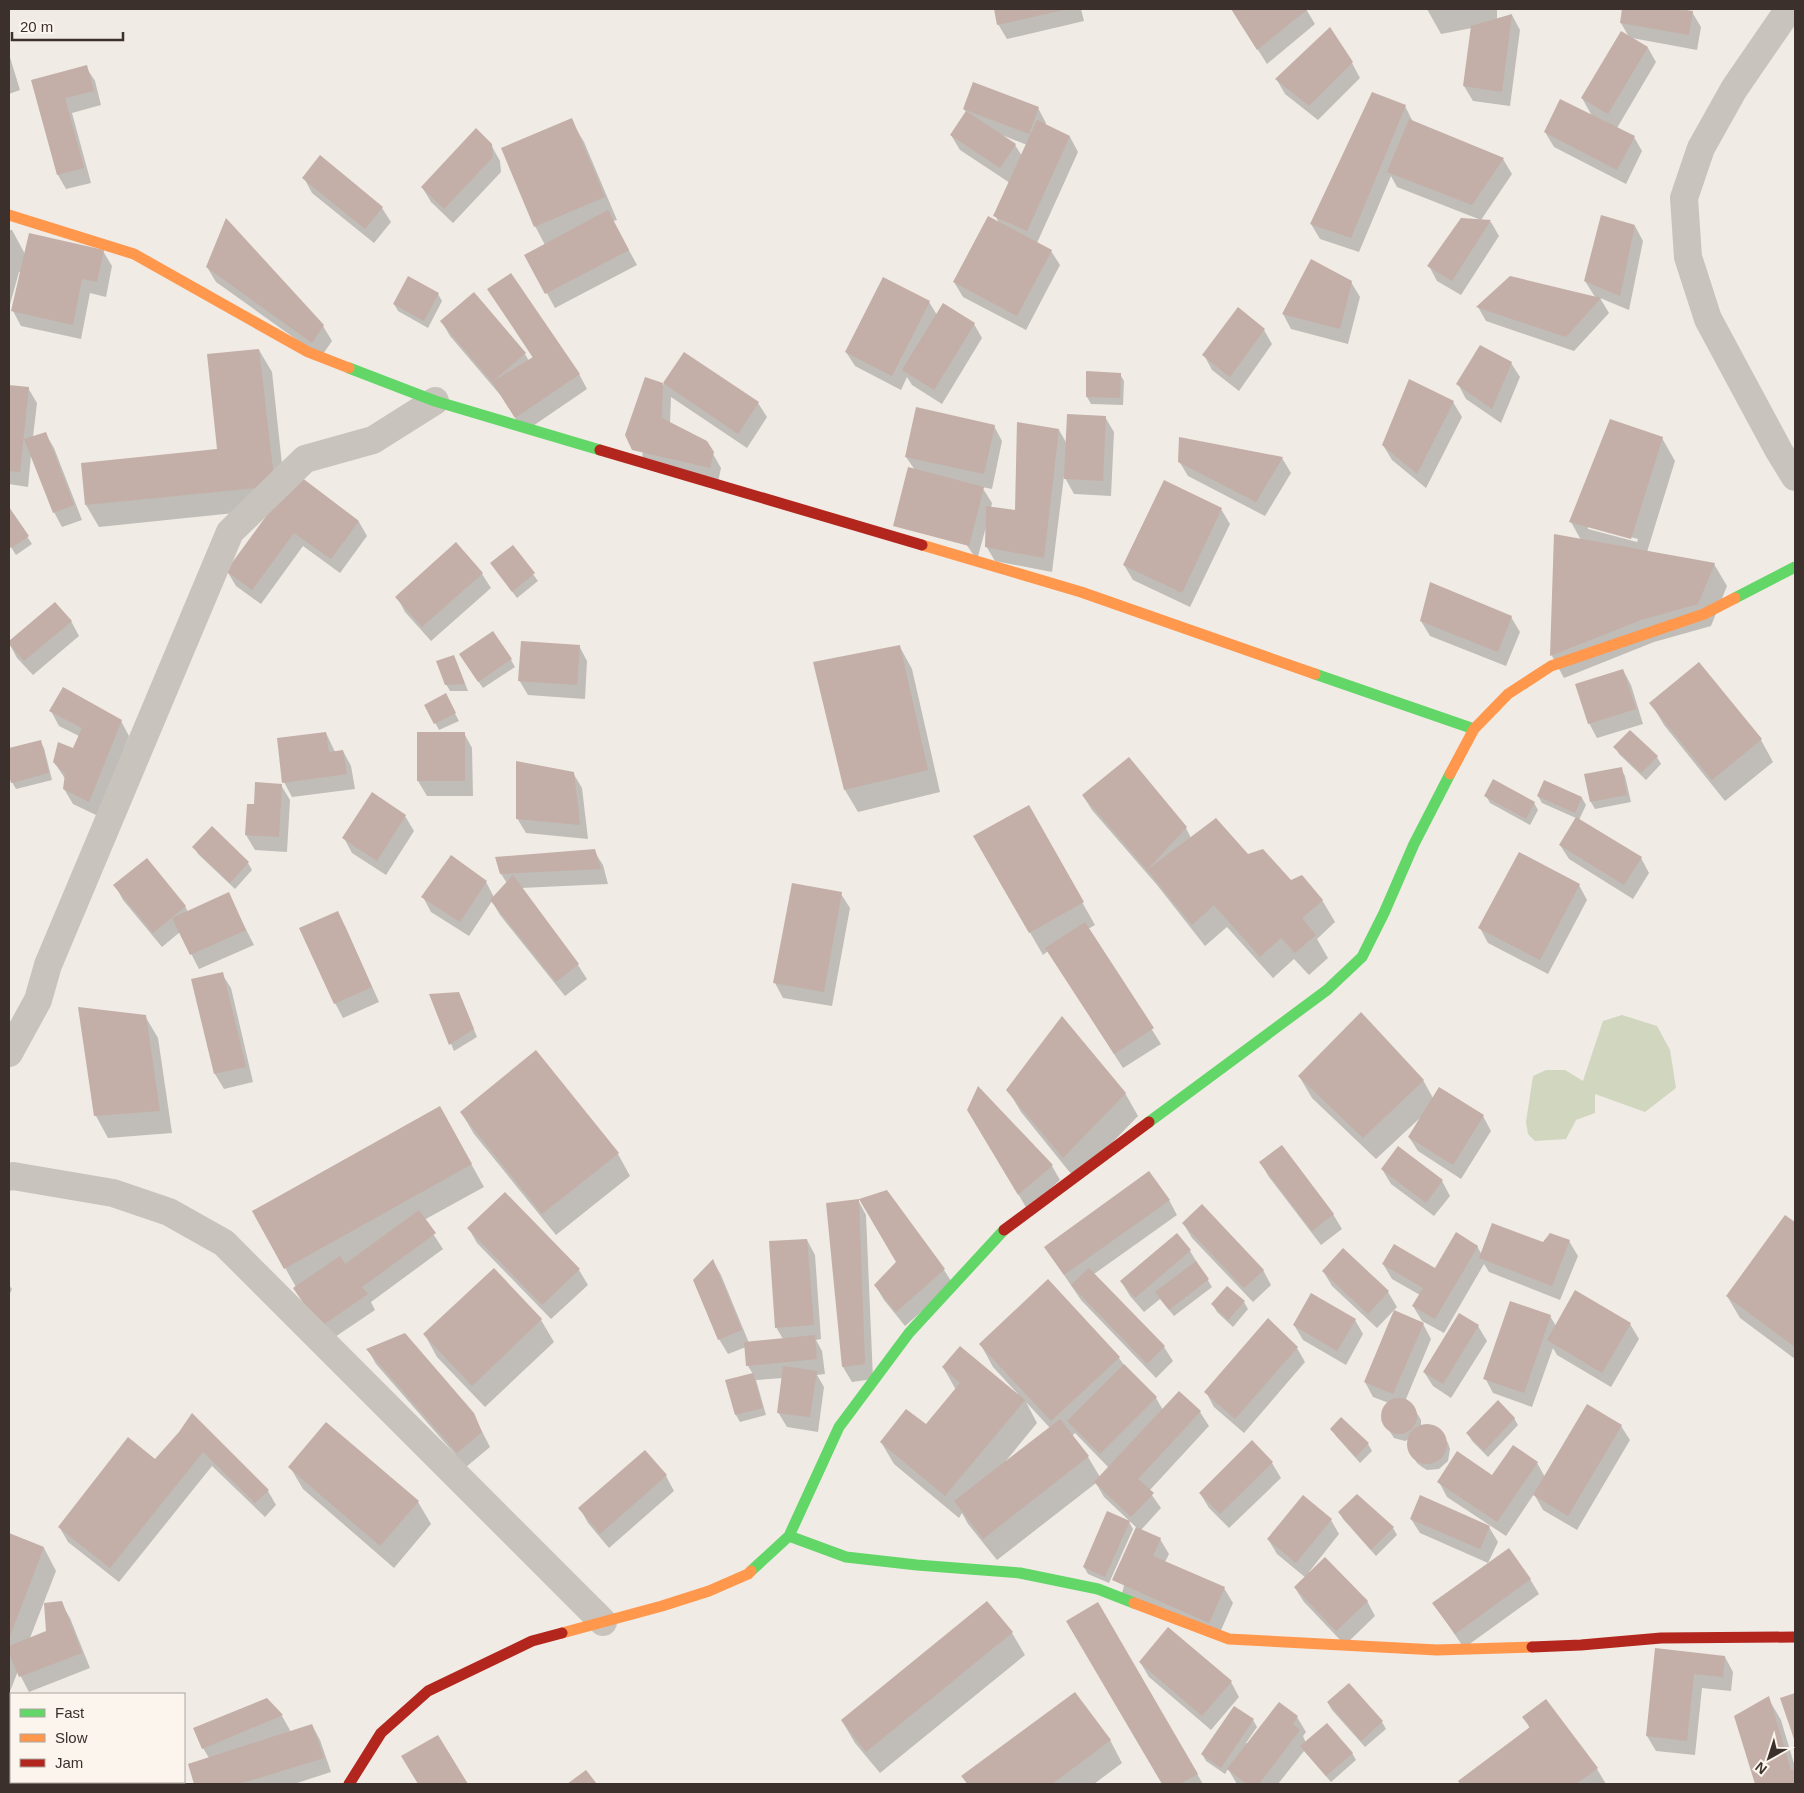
<svg xmlns="http://www.w3.org/2000/svg" width="1804" height="1793" viewBox="0 0 1804 1793" font-family="Helvetica,sans-serif">
<style>
.green{fill:#d1d6bf}
.shadow{fill:#0003;fill-rule:evenodd}
.building{fill:#c3afa7}
.lines{fill:none;stroke-linecap:round;stroke-linejoin:round}
.street{stroke:#c9c3be;stroke-width:28}
.fast{stroke:#63d668;stroke-width:11}
.slow{stroke:#ff974d;stroke-width:11}
.jam{stroke:#b3261e;stroke-width:11}
</style>
<rect width="100%" height="100%" fill="#f0ebe5"/>
<path class="green" d="M1622 1015 1657 1026 1670 1050 1676 1088 1645 1112 1595 1094V1113L1576 1120 1566 1139 1535 1141 1528 1134 1526 1122 1533 1076 1546 1070H1565L1583 1081 1603 1021Z"/>
<path class="shadow" d="M995 9H1081L1084 21 1007 39 998 24Z
M1232 9H1306L1315 24 1267 64Z
M1427 9H1497V20L1512 15 1520 30 1510 106 1473 101 1464 86 1472 28 1441 34Z
M1623 9H1672L1692 12 1701 27 1697 50 1632 38 1648 48 1656 62 1617 128 1634 137 1642 151 1626 184 1554 147 1545 132 1592 116 1582 98 1629 37 1621 23Z
M9 54 20 90 9 94Z
M1352 63 1360 78 1318 120 1285 94 1277 80Z
M86 67 95 81 101 105 72 113 91 183 66 189 58 175 33 80Z
M1405 106 1413 122 1503 159 1512 174 1481 220 1397 187 1391 176 1359 252 1320 239 1311 224Z
M1038 108 1046 123 1045 126 1070 137 1078 152 1037 243 1051 251 1060 265 1026 330 963 297 954 282 999 223 995 215 1010 183 960 150 951 135 966 112 964 109ZM1002 135 1027 145 1022 156 1015 145Z
M571 120 584 142 617 220 613 221 637 265 555 308 526 255 545 245 535 226Z
M491 145 500 161 501 172 453 223 431 202 422 187Z
M304 178 382 208 391 222 374 243 312 193Z
M1461 220 1491 222 1499 236 1461 295 1437 281 1429 266Z
M1635 226 1643 241 1629 310 1600 298 1609 313 1574 351 1486 321 1478 307 1595 297 1585 281Z
M9 230H12L25 254 103 251 112 266 106 297 90 293 81 339 21 326 13 311 21 272H19L9 308Z
M207 267 323 326 332 341 321 357 216 282Z
M408 278 438 294 442 301 428 328 398 311 394 304Z
M1351 282 1360 297 1348 344 1291 329 1283 314Z
M488 289 579 374 587 389 524 432 502 397 450 336 442 322 525 354 529 361 533 358Z
M929 302 937 315 974 324 982 338 942 404 912 385 907 377 901 390 855 366 846 352Z
M1264 330 1272 344 1239 391 1212 370 1204 355Z
M259 350 272 372 285 492 359 522 367 536 340 573 303 546 261 604 236 586 227 571 272 509 99 527 86 505 219 450Z
M684 353 758 403 767 417 747 448 671 397 670 424 706 442 721 468 718 482 642 465 646 379 663 385Z
M1511 363 1520 377 1501 423 1466 399 1458 384Z
M1120 374 1124 381 1123 405 1091 404 1087 397Z
M9 386 28 388 37 403 33 437 45 433 54 448 82 520 62 527 54 512 31 455 28 487 9 484Z
M1453 402 1462 417 1426 488 1392 460 1383 445Z
M1105 417 1114 432 1111 496 1074 494 1064 476 1052 572 995 561 986 546V527L977 560 906 457 994 426 1002 441 992 489 982 487 992 503 991 508 1016 511 1059 430 1067 444Z
M1662 438 1675 461 1647 552 1714 564 1727 586 1711 626 1654 642 1564 678 1552 656 1581 540 1571 522ZM1588 526 1638 539 1637 542 1588 529Z
M1181 439 1282 458 1291 473 1265 516 1188 476 1179 461Z
M9 509 32 544 16 555 9 544Z
M1221 509 1230 524 1190 607 1133 580 1124 565Z
M456 544 482 574 491 588 431 641 405 612 397 597Z
M513 547 538 581 517 598 491 563Z
M55 604 71 621 79 636 33 675 17 658 9 643Z
M1511 617 1520 632 1506 666 1430 636 1421 621Z
M579 646 587 661 585 699 528 695 519 680Z
M900 647 912 669 940 792 858 812 845 790Z
M453 656 457 663 468 691H450L446 684Z
M511 660 515 667 483 688 464 661Z
M1623 670 1631 685 1643 724 1597 738 1589 723Z
M449 702 459 721 439 730 426 705Z
M1651 703 1761 740 1773 762 1725 801 1664 725Z
M51 711 121 721 129 736 98 816 73 804 64 789 66 780 54 762 73 749 79 736 59 726Z
M326 733 335 752 343 751 351 766 355 789 292 797 284 782Z
M464 733 472 748 473 796H427L418 781Z
M40 741 44 748 52 780 16 789 12 782 9 769V749Z
M1615 747 1657 757 1661 764 1646 780 1619 754Z
M1621 769 1625 776 1631 802 1595 809 1591 802 1586 775Z
M573 773 582 788 588 839 526 833 517 818Z
M281 785 290 800 287 852 255 850 246 835 255 806Z
M1083 796 1186 828 1191 838 1247 855 1322 900 1335 922 1317 939 1328 958 1309 975 1294 959 1273 978 1227 927 1205 946 1157 885 1092 810Z
M1486 796 1534 803 1538 810 1530 825 1490 803Z
M1538 796 1582 798 1586 805 1579 820 1641 858 1649 873 1633 899 1569 859 1560 845 1576 818 1542 803Z
M1028 807 1095 925 1088 929 1161 1044 1123 1068 1048 951 1043 955 975 837Z
M405 816 414 831 386 875 352 853 344 838Z
M212 828 248 863 252 870 235 889 198 854 194 847Z
M594 851 603 865 608 884 521 888 578 965 587 979 565 996 500 915 492 901 469 936 431 912 423 897 486 882 494 897 507 883 501 874Z
M115 885 185 906 188 912 228 894 254 945 199 969 180 932 162 947 123 900Z
M1579 885 1587 900 1548 974 1488 943 1480 928Z
M841 894 850 908 832 1006 783 998 775 983Z
M338 913 346 928 379 1002 343 1018 335 1003Z
M222 974 231 988 253 1082 224 1089 215 1074 193 980Z
M431 995 462 1000 477 1037 454 1051Z
M79 1008 145 1016 158 1038 172 1133 108 1138 96 1116Z
M1299 1076 1423 1080 1433 1098 1483 1116 1491 1131 1461 1179 1418 1151 1409 1137 1420 1118 1376 1159 1312 1098Z
M1008 1090 1125 1093 1138 1116 1076 1180 1021 1112Z
M440 1108 484 1187 424 1220 443 1249 371 1302 375 1310 329 1341 303 1303 295 1288 296 1287 253 1211Z
M969 1110 1052 1166 1060 1180 1027 1209Z
M461 1112 618 1154 630 1176 556 1235 474 1134Z
M1260 1162 1333 1214 1342 1229 1321 1245 1269 1177Z
M1382 1169 1442 1181 1450 1196 1434 1216 1391 1184Z
M505 1193 579 1270 588 1285 551 1319 477 1243 469 1229Z
M858 1200 866 1215 873 1379 852 1382 843 1367 828 1204Z
M1169 1200 1177 1215 1094 1274 1164 1347 1173 1361 1156 1378 1081 1300 1045 1247Z
M1785 1217 1795 1224V1359L1740 1318 1727 1296Z
M1183 1223 1263 1270 1271 1285 1253 1302 1192 1238Z
M1177 1235 1190 1251 1212 1287 1174 1316 1160 1299 1144 1312 1130 1296 1121 1281Z
M807 1240 815 1255 821 1339 816 1340 822 1351 825 1374 817 1375 824 1387 818 1432 787 1427 778 1412 783 1378 756 1380 766 1415 740 1422 736 1415 753 1374 748 1366 746 1347 728 1354 719 1339 713 1261 721 1275 749 1343 783 1339 776 1327Z
M1569 1241 1578 1256 1560 1300 1489 1272 1484 1264 1444 1333 1422 1321 1413 1306 1420 1295 1392 1279 1383 1264 1435 1269 1477 1246 1482 1255 1544 1244Z
M1343 1250 1388 1292 1397 1307 1377 1328 1332 1286 1323 1271Z
M944 1270 953 1284 905 1326 884 1300 875 1285Z
M9 1285 12 1289 9 1296Z
M1575 1292 1630 1324 1639 1339 1611 1387 1557 1355 1553 1348 1532 1407 1493 1393 1485 1378 1550 1316 1556 1326Z
M1244 1302 1248 1309 1233 1327 1217 1312 1213 1305Z
M541 1320 554 1342 485 1407 437 1357 425 1335Z
M1355 1320 1363 1334 1346 1365 1303 1340 1294 1325Z
M1423 1324 1431 1339 1406 1399 1411 1403 1421 1420V1427L1429 1425 1440 1431 1448 1443 1450 1449 1448 1461 1439 1469 1427 1470 1422 1467 1417 1463 1409 1450V1439L1405 1441 1394 1438 1383 1421V1410L1389 1403 1373 1397 1365 1382Z
M1478 1326 1487 1341 1451 1398 1433 1386 1424 1372Z
M981 1345 1119 1358 1124 1365 1156 1398 1163 1410 1200 1412 1209 1426 1149 1491 1161 1508 1141 1530 1160 1539 1169 1554 1165 1562 1224 1588 1233 1603 1218 1637 1122 1594 1137 1528 1104 1497 1096 1483 997 1560 968 1524 962 1513 959 1518 894 1464 881 1442 926 1426 956 1390 943 1367 1017 1395 1018 1394 993 1367ZM1026 1402 1050 1428 1005 1462 1037 1423ZM1075 1433 1109 1468 1100 1477 1088 1457 1072 1436Z
M1297 1348 1305 1362 1244 1433 1214 1407 1206 1392Z
M368 1350 473 1414 490 1447 466 1467 376 1364Z
M1514 1418 1518 1425 1488 1457 1472 1441 1468 1434Z
M1621 1426 1630 1440 1577 1530 1543 1510 1534 1494 1506 1536 1447 1497 1439 1482 1492 1477 1537 1463 1545 1477Z
M1332 1429 1368 1444 1372 1451 1360 1463 1336 1436Z
M180 1433 268 1491 276 1505 265 1517 212 1466 119 1582 68 1542 60 1528 155 1460Z
M1252 1442 1272 1463 1281 1478 1229 1528 1209 1508 1200 1493Z
M290 1467 418 1502 431 1524 394 1568 303 1489Z
M666 1476 674 1491 609 1548 588 1523 580 1508Z
M1339 1512 1393 1528 1397 1535 1376 1556 1343 1519Z
M1411 1519 1489 1527 1498 1542 1488 1563 1420 1533Z
M1331 1520 1339 1534 1309 1572 1367 1601 1375 1616 1345 1645 1304 1602 1295 1588 1306 1578 1277 1554 1268 1539Z
M1129 1522 1133 1529 1109 1583 1088 1574 1084 1567Z
M9 1535 44 1548 56 1571 30 1638 47 1632 61 1603 70 1618 90 1668 29 1692 18 1671 9 1694Z
M1530 1579 1539 1594 1464 1648 1434 1604Z
M987 1603 1012 1633 1025 1655 880 1773 855 1743 842 1721Z
M1097 1604 1203 1784H1163L1068 1621Z
M1657 1650 1725 1657 1733 1672 1731 1691 1702 1688 1695 1755 1656 1751 1647 1736Z
M1140 1662 1231 1682 1239 1697 1211 1730 1149 1677Z
M1768 1698 1781 1720 1795 1767V1784H1757L1735 1716Z
M266 1699 282 1716 291 1732 312 1725 320 1740 331 1772 294 1784H195L189 1764 209 1758 203 1748Z
M1546 1700 1597 1769 1606 1784H1461L1459 1781 1530 1729 1524 1717Z
M1328 1703 1382 1722 1386 1729 1365 1747 1332 1710Z
M1297 1717 1306 1732 1303 1736 1306 1743 1352 1753 1356 1760 1331 1782 1304 1751 1278 1784H1237L1228 1769 1225 1774 1206 1761 1202 1754 1253 1720 1257 1727 1246 1743 1248 1744Z
M1110 1740 1122 1763 1094 1784H967L962 1776Z
M150 1782H178L180 1784H152Z"/>
<path class="building" d="M994 9H1063V10L997 25Z
M1231 9H1308L1257 50Z
M1622 9H1680L1693 11 1689 35 1620 23Z
M1512 14 1502 92 1463 86 1471 26Z
M1330 27 1353 62 1309 106 1275 79Z
M1621 31 1648 47 1608 114 1581 98Z
M87 65 94 91 65 98 84 168 57 175 31 80Z
M973 82 1039 107 1029 134 963 109Z
M1372 92 1406 105 1351 238 1310 224Z
M1560 99 1635 136 1617 170 1544 132Z
M966 111 1016 144 1000 168 950 135Z
M572 118 605 197 534 227 501 148Z
M1409 119 1504 158 1472 205 1387 172Z
M1037 120 1070 136 1027 231 993 216Z
M476 128 492 144 493 157 444 209 421 187Z
M320 155 383 207 365 229 302 178Z
M608 210 629 250 545 294 524 255Z
M1601 215 1635 225 1620 296 1584 281Z
M988 216 1052 250 1017 316 953 282Z
M226 218 324 325 312 343 206 267Z
M1461 218 1491 220 1452 281 1427 266Z
M29 233 104 250 97 282 82 279 73 325 11 311Z
M1311 259 1352 281 1340 329 1282 314Z
M511 273 580 374 515 418 492 382 533 357 487 289Z
M408 276 439 293 424 321 393 304Z
M1510 276 1601 298 1566 337 1476 307Z
M883 277 930 301 892 376 845 352Z
M474 292 526 353 492 382 440 321Z
M943 303 975 323 934 390 902 370Z
M1238 307 1265 329 1230 377 1202 355Z
M1480 345 1512 362 1492 409 1456 384Z
M259 349 275 486 85 505 81 463 217 449 207 354Z
M684 352 759 402 738 434 663 383Z
M1086 371 1121 373 1120 398 1086 397Z
M645 377 663 383 662 418 707 441 714 452 710 468 632 450 625 435Z
M1409 379 1454 401 1417 474 1382 445Z
M9 385 29 387 20 472 9 471Z
M916 407 995 425 984 474 905 457Z
M1067 414 1106 416 1103 481 1064 479Z
M1610 419 1663 437 1631 539 1569 522Z
M1017 422 1059 429 1044 558 985 547 986 506 1015 510Z
M46 432 74 505 53 513 24 439Z
M1179 437 1283 457 1256 502 1178 462Z
M908 467 984 487 969 546 893 526Z
M297 474 359 521 331 559 294 533 252 590 226 571Z
M1164 480 1222 508 1182 593 1123 565Z
M9 507 29 536 11 548 9 546Z
M1554 534 1715 563 1698 604 1641 620 1550 656Z
M456 542 483 573 422 627 395 597Z
M513 545 535 573 512 592 490 563Z
M1430 582 1512 616 1498 652 1420 621Z
M55 602 72 621 24 661 9 644V641Z
M493 631 512 659 478 682 459 654Z
M521 641 580 645 577 685 518 681Z
M900 645 928 770 844 790 813 662Z
M454 655 465 684 445 685 436 661Z
M1699 662 1762 739 1712 780 1649 703Z
M1623 669 1636 709 1588 724 1575 684Z
M63 687 122 720 89 802 63 789 65 774 53 762 58 742 73 748 82 728 49 711Z
M446 693 456 713 434 724 424 705Z
M1630 730 1658 756 1641 773 1613 747Z
M326 732 329 752 343 750 347 774 282 783 277 738Z
M417 732H465V781H417Z
M41 740 49 773 11 783 9 775V748Z
M1129 757 1187 827 1147 870 1082 795Z
M516 761 574 772 580 825 516 819Z
M1622 767 1627 795 1590 802 1584 774Z
M1493 779 1535 802 1526 819 1484 796Z
M1544 780 1582 797 1575 813 1537 796Z
M255 782 282 784 279 837 245 835 247 804H254Z
M372 792 406 815 377 861 342 838Z
M1029 805 1084 902 1029 933 973 836Z
M1576 817 1642 857 1624 885 1559 845Z
M1216 818 1248 854 1263 849 1291 880 1302 875 1323 900 1302 918 1316 935 1295 953 1281 938 1260 957 1214 905 1192 925 1147 870Z
M212 826 249 862 230 883 192 847Z
M595 849 601 869 500 874 495 857Z
M1519 852 1580 884 1540 960 1478 928Z
M451 855 487 881 460 922 421 897Z
M147 858 186 906 153 933 113 885Z
M513 875 579 964 556 982 490 900Z
M792 883 842 892 824 992 773 983Z
M229 892 246 930 190 955 172 918Z
M338 911 372 987 334 1004 299 928Z
M1085 922 1154 1028 1114 1054 1045 948Z
M223 972 246 1067 214 1074 191 979Z
M459 992 474 1029 449 1045 429 994Z
M78 1007 146 1015 160 1111 94 1116Z
M1361 1012 1424 1080 1363 1138 1298 1076Z
M1062 1016 1126 1093 1063 1158 1006 1090Z
M536 1050 619 1153 542 1214 460 1112Z
M978 1086 1053 1165 1018 1195 967 1110Z
M1439 1087 1484 1115 1453 1165 1408 1137Z
M440 1106 472 1164 284 1269 252 1211Z
M1282 1145 1334 1214 1312 1231 1259 1162Z
M1398 1146 1443 1180 1426 1203 1381 1169Z
M1149 1171 1170 1200 1064 1275 1044 1247Z
M887 1190 945 1269 896 1312 874 1285 896 1262 859 1199Z
M505 1192 580 1269 542 1305 467 1228Z
M859 1199 865 1364 842 1367 826 1203Z
M1202 1204 1264 1270 1244 1288 1182 1223Z
M419 1210 436 1233 362 1287 368 1294 320 1327 293 1288 340 1256 345 1264Z
M1785 1215 1795 1222V1347L1726 1296Z
M1492 1223 1543 1242 1550 1233 1570 1240 1552 1286 1479 1258Z
M1456 1232 1478 1246 1435 1319 1412 1306 1423 1288 1382 1264 1394 1244 1435 1268Z
M1177 1233 1191 1250 1135 1298 1120 1281Z
M807 1239 814 1325 775 1328 769 1241Z
M1343 1248 1389 1291 1368 1314 1322 1271Z
M713 1259 742 1330 718 1340 693 1280Z
M1196 1261 1209 1279 1169 1310 1155 1292Z
M494 1268 542 1319 472 1386 423 1334Z
M1089 1268 1165 1346 1147 1364 1071 1285Z
M1048 1279 1120 1357 1051 1421 979 1344Z
M1227 1286 1245 1301 1228 1320 1211 1304Z
M1575 1290 1631 1323 1602 1373 1547 1340Z
M1311 1293 1356 1319 1337 1351 1293 1325Z
M1510 1301 1551 1315 1524 1393 1483 1379Z
M1394 1310 1424 1323 1393 1394 1364 1382Z
M1459 1313 1479 1325 1443 1384 1423 1372Z
M1268 1318 1298 1347 1235 1419 1204 1392Z
M405 1333 474 1413 482 1432 457 1453 366 1349Z
M815 1335 817 1359 746 1366 744 1342Z
M960 1346 1025 1400 945 1496 880 1442 906 1409 926 1424 960 1383 942 1367Z
M1124 1364 1157 1397 1100 1454 1067 1421Z
M783 1366 817 1371 810 1417 777 1413Z
M753 1373 763 1408 735 1415 725 1380Z
M1179 1391 1201 1411 1138 1479 1154 1493 1131 1517 1094 1482Z
M1381 1416a18 18 0 1 1 36 0a18 18 0 1 1-36 0Z
M1498 1400 1515 1418 1484 1451 1466 1433Z
M1587 1404 1622 1425 1568 1516 1533 1495Z
M192 1413 269 1490 255 1503 203 1452 110 1568 58 1527 128 1437 155 1459 179 1432Z
M1341 1417 1369 1443 1356 1457 1330 1429Z
M1060 1419 1089 1456 983 1539 954 1501Z
M326 1422 419 1501 380 1546 288 1467Z
M1407 1444a20 20 0 1 1 40 0a20 20 0 1 1-40 0Z
M1252 1440 1273 1462 1220 1514 1199 1493Z
M1513 1445 1538 1462 1497 1522 1437 1482 1457 1451 1492 1475Z
M645 1450 667 1475 600 1534 578 1508Z
M1357 1494 1394 1527 1371 1550 1338 1512Z
M1303 1495 1332 1519 1296 1563 1267 1539Z
M1420 1495 1490 1526 1480 1549 1410 1519Z
M1107 1511 1130 1521 1105 1577 1083 1567Z
M1136 1527 1161 1538 1153 1556 1225 1587 1209 1623 1112 1580Z
M9 1533 44 1547 9 1639Z
M1509 1548 1531 1579 1455 1634 1432 1603Z
M1325 1557 1368 1601 1336 1631 1294 1587Z
M62 1601 82 1653 19 1677 9 1653V1646L46 1631 44 1603Z
M987 1601 1013 1632 866 1752 841 1720Z
M1098 1602 1198 1774 1180 1784H1162L1066 1621Z
M1168 1627 1232 1681 1202 1716 1139 1662Z
M1655 1648 1725 1656 1723 1677 1694 1674 1687 1741 1646 1736Z
M1349 1683 1383 1721 1361 1741 1327 1702Z
M1075 1692 1111 1740 1052 1784H968L961 1776Z
M1795 1693V1742L1780 1698Z
M1769 1696 1791 1770H1795V1784H1755L1734 1716Z
M267 1698 283 1715 202 1749 193 1728Z
M1546 1699 1598 1768 1576 1784H1460L1458 1781 1530 1727 1522 1717Z
M1279 1702 1298 1716 1293 1724 1300 1730 1259 1784H1247L1227 1769Z
M1234 1706 1254 1719 1221 1768 1201 1754Z
M1327 1723 1353 1753 1326 1776 1300 1746Z
M312 1724 324 1758 239 1784H194L188 1764Z
M438 1735 468 1784H418L401 1756Z
M586 1770 597 1784H567Z
M101 1782H120L121 1784H97Z
M149 1782H180L181 1784H151Z"/>
<g class="lines">
<path class="street" d="M1789 9 1734 89 1701 148 1684 198 1688 257 1708 319 1779 451 1795 477
M9 1053 38 1000 48 965 230 532 305 459 373 440 435 401
M9 1177 13 1176 113 1193 169 1212 224 1243 603 1622"/>
<path class="fast" d="M349 368 435 401 600 450
M1735 598 1795 567
M1315 674 1474 729
M1149 1122 1327 990 1362 957 1384 913 1414 844 1450 774
M789 1536 846 1557 917 1565 1020 1573 1098 1589 1134 1603
M751 1571 789 1536 839 1427 909 1333 1004 1230"/>
<path class="slow" d="M9 215 134 254 308 352 349 368
M922 545 1081 592 1315 674
M1450 774 1474 729 1508 694 1551 666 1704 614 1735 598
M1134 1603 1229 1639 1437 1650 1532 1647
M562 1633 662 1606 709 1591 748 1574 751 1571"/>
<path class="jam" d="M600 450 922 545
M1004 1230 1149 1122
M1532 1647 1581 1645 1661 1638 1795 1637
M349 1784 381 1733 428 1691 532 1641 562 1633"/>
</g>
<rect width="1804" height="1793" fill="none" stroke="#3b302b" stroke-width="20"/>
<rect x="10" y="1693" width="175" height="90" fill="#fbf5ee" stroke="#aea6a0"/>
<rect x="20" y="1709" width="25" height="8" fill="#63d668" stroke="#aea6a0"/>
<text x="55" y="1718" font-size="15" fill="#3b302b">Fast</text>
<rect x="20" y="1734" width="25" height="8" fill="#ff974d" stroke="#aea6a0"/>
<text x="55" y="1743" font-size="15" fill="#3b302b">Slow</text>
<rect x="20" y="1759" width="25" height="8" fill="#b3261e" stroke="#aea6a0"/>
<text x="55" y="1768" font-size="15" fill="#3b302b">Jam</text>
<g transform="translate(1769 1758) rotate(219)" stroke="#fbf5ee" stroke-width="4" paint-order="stroke">
<path d="M0-4L9 19L0 12L-9 19Z" fill="#3b302b"/>
<text y="-8" font-size="14" font-weight="bold" text-anchor="middle" fill="#3b302b">N</text>
</g>
<path d="M12 32v8h111v-8" fill="none" stroke="#3b302b" stroke-width="2.5"/>
<text x="20" y="32" font-size="15" fill="#3b302b" stroke="#fbf5ee" stroke-width="4" paint-order="stroke">20 m</text>
</svg>
